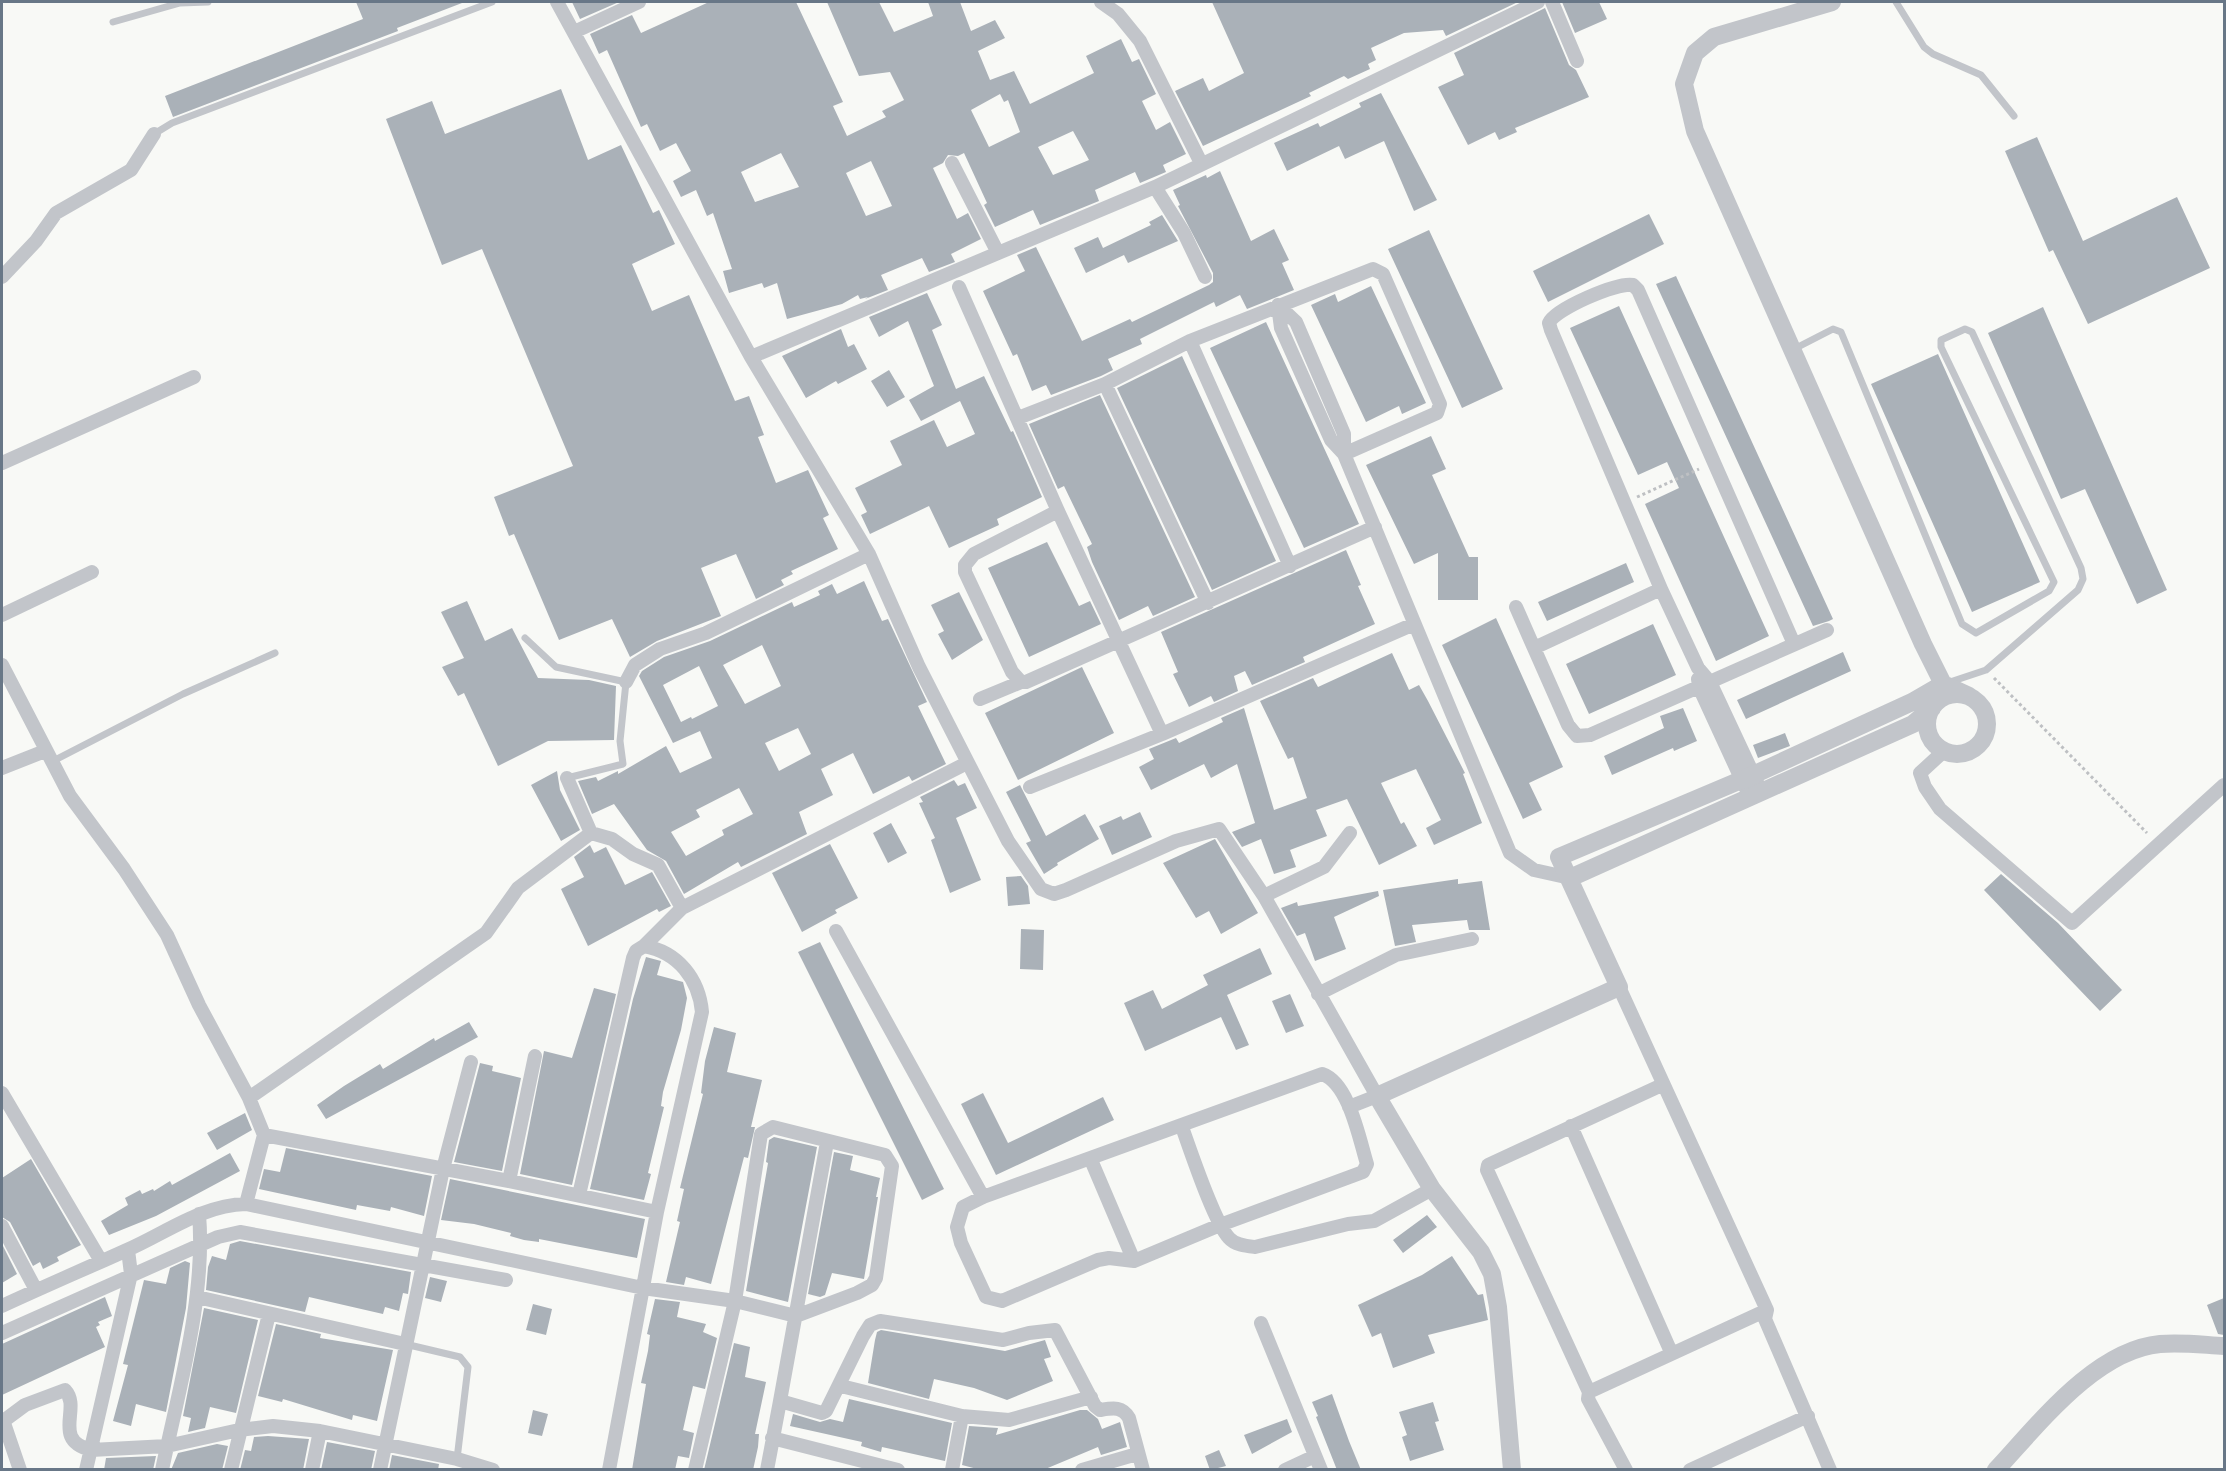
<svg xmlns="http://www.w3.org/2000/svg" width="2226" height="1471" viewBox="0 0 2226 1471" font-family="'Roboto Condensed',sans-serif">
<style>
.building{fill:#aab1b8;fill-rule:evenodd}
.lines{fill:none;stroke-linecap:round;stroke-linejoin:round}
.path{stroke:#bec0c3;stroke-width:3;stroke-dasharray:3 3;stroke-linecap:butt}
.service{stroke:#c2c5ca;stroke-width:7}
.minor{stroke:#c2c5ca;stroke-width:14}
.tertiary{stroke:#c2c5ca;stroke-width:18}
</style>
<rect width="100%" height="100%" fill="#f8f9f6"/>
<path class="building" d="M356 2 462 3 397 28 398 31 173 117 165 96 363 19Z
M572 2H619L580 19Z
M709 2H796L843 102 833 106 847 136 886 117 882 111 904 100 890 72 859 76 827 2H879L894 32 933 16 928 2H960L971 31 995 20 1005 38 978 51 990 80 1014 71 1030 104 1094 73 1086 56 1121 39 1132 62 1139 59 1156 94 1142 101 1156 130 1170 122 1186 154 1163 165 1166 172 1140 183 1135 172 1095 190 1099 201 1040 225 1033 210 995 227 984 205 987 203 964 153 958 156 948 155 943 163 933 168 957 219 968 213 981 239 951 254 955 262 929 272 922 258 881 275 888 290 865 299 868 297 860 299 858 295 842 304 787 319 777 283 764 288 762 283 729 293 723 271 732 269 713 213 707 216 696 190 681 197 673 181 691 171 676 143 660 151 647 124 641 127 607 50 599 54 590 34 632 15 641 33ZM1000 94 1004 102 1008 100 1020 132 989 147 971 110ZM1073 131 1089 160 1053 175 1038 147ZM781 153 799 187 755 202 741 172ZM871 161 892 206 866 216 846 173Z
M1212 2H1518L1446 36 1443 30 1404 33 1371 48 1376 60 1368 64 1370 69 1348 79 1344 76 1309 93 1311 96 1203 146 1175 91 1203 78 1209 91 1244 73Z
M1562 2H1599L1607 19 1575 33Z
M1545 8 1569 65 1576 70 1589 97 1515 128 1517 132 1499 140 1495 132 1468 145 1438 87 1464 75 1454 53Z
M561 89 588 160 621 145 653 213 659 210 675 244 632 264 652 311 689 295 735 401 749 396 764 435 758 437 776 483 808 470 829 515 823 518 838 549 791 571 793 574 781 580 784 585 756 599 736 554 701 568 721 616 657 641 630 657 612 619 559 640 514 534 509 536 494 497 573 466 482 249 442 265 386 119 432 101 445 134Z
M1381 93 1437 200 1414 211 1384 141 1345 159 1339 146 1287 171 1274 143 1318 123 1320 127 1361 107 1359 103Z
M2037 137 2083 241 2177 197 2210 268 2088 324 2053 250 2049 252 2005 151Z
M1220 171 1251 241 1274 229 1289 260 1282 263 1294 290 1247 309 1240 295 1216 307 1214 302 1140 339 1142 344 1108 359 1113 370 1101 376 1051 395 1046 385 1032 391 1017 354 1013 356 983 291 1025 271 1017 255 1036 247 1082 341 1130 319 1132 322 1209 285 1213 282V273L1178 206 1180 205 1173 190 1206 175 1207 178Z
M1649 214 1664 244 1548 302 1533 271Z
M1162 215 1178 241 1128 263 1124 255 1086 273 1074 248 1098 237 1103 248 1151 225 1149 222Z
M1429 230 1503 389 1462 408 1388 249Z
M1676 276 1833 619 1829 621 1813 626 1656 284Z
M1371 286 1426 403 1402 414 1399 406 1366 422 1311 305 1335 294 1338 302Z
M927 293 942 325 932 330 956 389 984 376 1011 432 1013 431 1042 497 997 519 999 525 949 548 929 506 870 534 861 515 867 512 855 488 902 465 890 441 934 420 947 447 975 434 960 401 921 421 909 400 934 386 908 321 879 337 869 317Z
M1619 306 1769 636 1716 661 1645 504 1679 488 1667 462 1638 475 1570 328Z
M2043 307 2167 590 2137 604 2085 489 2061 499 1988 333Z
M1266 322 1359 524 1304 548 1210 348Z
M841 329 848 347 854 344 867 369 838 384 836 381 806 398 782 356Z
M1938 354 2040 582 1972 612 1871 384Z
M1182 356 1276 561 1212 590 1117 388Z
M889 370 905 397 887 407 871 381Z
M1100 395 1195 597 1153 616 1148 606 1119 620 1092 562 1087 547 1092 544 1064 486 1058 489 1029 424Z
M1431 436 1446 469 1432 475 1469 557H1478V600H1438V553L1414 564 1366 465Z
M1047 542 1079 606 1090 601 1101 624 1029 657 988 568Z
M1346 550 1361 585 1358 586 1375 624 1303 657 1305 662 1252 685 1245 671 1234 676 1238 691 1214 702 1211 696 1189 707 1173 674 1178 672 1161 632Z
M1626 563 1634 582 1547 621 1538 602Z
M864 581 882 621 888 619 927 702 918 706 946 764 912 781 909 776 873 794 853 753 821 769 833 795 799 812 807 834 741 867 738 862 684 894 666 861 647 850 614 804 592 814 578 781 596 777 598 781 618 771V774L666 746 680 773 712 758 700 731 673 743 639 676 642 671 664 657 710 641 792 602 794 607 820 595 818 591 832 584 837 594ZM762 645 781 686 745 704 723 665ZM699 666 718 706 692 719 691 717 681 722 663 685ZM798 728 811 754 779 771 765 743ZM739 788 753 814 722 830 724 835 686 856 671 832 700 817 696 810Z
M959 592 983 640 952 660 938 634 944 631 931 605Z
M467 601 485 641 512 628 538 678 589 680 616 686 614 740 548 741 498 766 464 693 458 696 442 667 464 658 441 612Z
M1496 618 1563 767 1529 783 1542 810 1523 819 1442 645Z
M1653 624 1676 675 1589 714 1566 664Z
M1843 652 1851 671 1746 719 1737 700Z
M1392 653 1409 690 1419 685 1428 701 1465 773 1463 774 1482 823 1434 845 1426 828 1441 820 1416 769 1381 783 1401 824 1404 822 1417 846 1379 865 1347 799 1316 810 1327 836 1290 850 1296 867 1274 874 1261 839 1242 847 1232 832 1255 823 1237 764 1211 778 1204 764 1151 790 1139 767 1154 759 1149 749 1176 738 1179 743 1223 722 1221 718 1244 708 1274 810 1307 798 1293 757 1288 759 1260 701 1313 678 1318 687Z
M1082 667 1114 733 1018 780 985 713Z
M1683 708 1697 741 1674 751 1673 748 1612 775 1604 756 1664 728 1660 716Z
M1785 733 1790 746 1758 758 1753 745Z
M557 771 560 790 580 830 561 841 531 785Z
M954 780 958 786 965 783 977 808 956 818 981 880 950 893 931 840 935 838 919 803 923 802 920 797Z
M1020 785 1046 836 1085 814 1099 839 1057 863 1058 865 1044 874 1026 843 1031 841 1006 792Z
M1140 812 1152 837 1112 855 1099 826 1121 816 1123 820Z
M891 823 907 853 888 863 873 833Z
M1215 839 1258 913 1221 934 1209 911 1196 918 1163 863Z
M830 844 858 898 835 910 837 913 802 932 772 873Z
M590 845 594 853 606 847 625 885 652 872 671 906 659 912 657 909 588 946 561 889 584 877 574 857Z
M2001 874 2058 923 2122 990 2100 1011 1984 890Z
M1021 876 1028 886 1030 904 1008 906 1006 877Z
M1458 879V884L1482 881 1490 930H1469L1467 920 1412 925 1416 942 1395 946 1383 890Z
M1378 891 1379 896 1334 917 1346 949 1315 961 1305 933 1297 936 1281 908 1297 902 1298 906Z
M1021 929 1044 930 1043 970 1020 969Z
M820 942 944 1189 922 1200 798 952Z
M1260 948 1272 974 1227 995 1249 1045 1236 1050 1221 1017 1145 1051 1124 1003 1153 990 1162 1009 1208 985 1203 975Z
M646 957 661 961 657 975 683 982 687 998 681 1030 663 1092 661 1106 664 1107 648 1173 651 1174 644 1200 590 1189 633 999Z
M594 988 616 994 572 1185 520 1174 544 1051 572 1058Z
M1290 994 1304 1026 1286 1033 1272 1001Z
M469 1022 478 1037 326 1119 317 1105 344 1086 380 1064 383 1069 434 1038 435 1041Z
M714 1027 736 1033 727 1072 762 1080 751 1127H755L748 1158 744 1157 711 1284 686 1277 684 1285 666 1282 680 1222 677 1221 684 1189 680 1188 703 1094 701 1093 705 1061Z
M480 1063 493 1066 492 1071 521 1078 502 1171 454 1162Z
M983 1093 1008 1143 1103 1097 1114 1120 996 1175 961 1104Z
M245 1113 252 1130 217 1150 207 1133Z
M774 1137 817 1147 788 1302 746 1291 768 1163 766 1162 769 1140Z
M286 1148 432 1176 424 1216 391 1207 390 1211 357 1205 356 1210 259 1189 264 1169 280 1172Z
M834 1152 853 1156 850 1170 880 1178 876 1197H878L864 1279 832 1273 825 1295 820 1297 808 1294Z
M230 1153 240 1171 156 1216 109 1235 101 1221 128 1205 125 1198 140 1190 142 1194 153 1189 154 1191 170 1181 172 1185Z
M31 1159 81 1245 57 1257 59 1261 43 1269 40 1262 33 1266 10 1222 2 1217V1178Z
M450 1179 645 1219 637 1258 539 1239V1242L524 1240 510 1236 511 1233 474 1224 441 1220Z
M1427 1215 1437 1227 1403 1253 1393 1240Z
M240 1241 411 1272 408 1294 403 1293 399 1311 385 1307 383 1314 309 1297 305 1312 206 1290 208 1267 212 1256 226 1260 230 1244Z
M2 1244 17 1274 2 1283Z
M1452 1256 1478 1295 1483 1294 1488 1320 1428 1335 1435 1353 1393 1368 1381 1333 1372 1337 1358 1305 1422 1275Z
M185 1261 190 1263 186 1308 166 1412 136 1404 131 1426 113 1421 128 1365 123 1364 144 1280 166 1284 170 1268Z
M430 1277 447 1281 441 1302 425 1298Z
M105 1297 112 1316 98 1322 100 1325 96 1327 105 1347 2 1395V1344Z
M2224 1298V1335L2218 1334 2207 1305Z
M655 1299 680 1302 677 1317 706 1324 703 1332 717 1338 705 1389 693 1386 689 1403 683 1430 694 1433 689 1458 678 1456 675 1470H632L646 1384 641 1383 648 1351 650 1335 647 1334Z
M533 1304 552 1309 546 1335 526 1330Z
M204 1308 258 1320 236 1413 210 1407 205 1428 188 1432 191 1418 183 1416Z
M276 1324 321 1334 320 1338 393 1350 377 1421 353 1415 352 1420 283 1399 282 1402 258 1396Z
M881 1330 1005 1351 1045 1340 1051 1357 1044 1359 1053 1381 1007 1400 974 1388 934 1379 929 1399 868 1383 875 1340 877 1332Z
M734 1343 750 1347 745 1377 766 1382 755 1434H759L758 1447 753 1470H704Z
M1332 1394 1349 1441 1361 1470H1337L1316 1417 1318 1416 1312 1402Z
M849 1399 952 1423 945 1461 882 1447 881 1452 861 1446 862 1442 790 1426 793 1414 820 1422 830 1419 843 1422Z
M1433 1402 1439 1421 1435 1422 1444 1450 1410 1461 1402 1437 1407 1435 1399 1412Z
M533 1410 548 1414 542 1436 528 1433Z
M1080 1410H1087L1098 1419 1102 1429 1120 1422 1127 1447 1101 1455 1098 1447 1043 1470H981L962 1465 969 1426 998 1428 996 1435Z
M1287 1419 1292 1432 1252 1454 1244 1435Z
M268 1436 309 1439 303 1470H240L245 1450 251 1451 254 1437Z
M327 1442 375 1451 371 1470H321Z
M217 1444 228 1446 222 1470H171L178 1453Z
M1219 1450 1226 1466 1210 1470 1205 1456Z
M392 1455 439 1464 438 1470H389Z
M156 1456 153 1470H104L106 1458Z"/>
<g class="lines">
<path class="path" d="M1637 497 1699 469
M1994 678 2147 833"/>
<path class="service" d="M1896 2 1924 47 1933 54 1981 75 2014 116
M113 22 180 3 208 2
M154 134 172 123 492 2
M1794 349 1833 329 1841 332 1962 624 1976 633 2049 591 2054 582 1941 347V340L1965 329 1972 332 2081 568 2083 579 2078 590 1986 670 1950 682
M525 638 556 667 626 682 620 741 623 764 567 778
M51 762 183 694 275 653
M405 1344 460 1357 468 1367 457 1459"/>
<path class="minor" d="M557 2 751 357 869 554 919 667 1008 841 1041 889 1054 894 1066 890 1176 841 1219 829 1264 896 1377 1096 1349 1107
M1101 2 1118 14 1140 41 1201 163
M1552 2 1577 61
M574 32 639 2
M952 163 998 253
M1155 187 1184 233 1205 277
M2 277 36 241 56 213 131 170 154 134
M959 287 1058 511 1162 734
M1278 305 1281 328 1331 440 1344 454 1510 853 1534 870 1570 878
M1278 305 1296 322 1344 434V454
M1190 341 1290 566
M751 357 1155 187 1538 2
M1105 384 1208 603
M1018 418 1105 384 1190 341 1373 269 1383 274 1440 404 1437 413 1344 454
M2 463 194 377
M1058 511 974 554 965 565V572L1012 672 1021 682H1026L1375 527
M1661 589 1534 648 1568 725 1577 736 1590 735 1827 630
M1516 607 1534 648
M2 615 92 572
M2 665 70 796 124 869 167 935 199 1005 249 1098 264 1135
M1698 679 1699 687 1745 787
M626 682 635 665 660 649 706 633 869 554
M980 699 1021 682
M1944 751 1920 773 1925 787 1940 809 2072 923 2224 785
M2 768 45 751
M567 778 591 833
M1030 787 1162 734 1414 624
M1761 791 1710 682 1698 668 1661 589 1551 330 1549 323C1555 309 1617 282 1633 285L1638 290 1794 644
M1264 896 1324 867 1350 833
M836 931 983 1197
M1619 987 1767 1310 1765 1319 1830 1470
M1318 994 1396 955 1472 939
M1322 1074C1349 1083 1359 1138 1367 1164L1363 1172 1220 1225 1134 1261 1109 1258 1098 1260 1002 1301 986 1297 961 1243 957 1227 963 1207 983 1197Z
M2 1093 101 1261
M249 1098 486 933 518 888 591 833 612 839 633 854 658 865 682 908
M1571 1126 1671 1352
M1182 1127C1191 1152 1214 1222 1229 1238 1235 1245 1246 1246 1255 1247L1348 1224 1374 1221 1432 1189
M1091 1160 1134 1261
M509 1181 535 1056
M579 1195 633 958 636 951 644 946
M246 1204 264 1135 509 1181 657 1212
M2 1226 36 1290
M197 1297 405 1344
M2 1306C43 1287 85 1269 127 1250 166 1233 202 1205 246 1204L643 1288 735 1301 796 1316 857 1293 872 1285 876 1278 892 1166 885 1155 773 1127 761 1134 735 1301 695 1470
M1261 1323 1321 1470
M2 1333 218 1237 240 1232 506 1280
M841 1386 962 1416 1009 1420 1091 1397
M1589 1392 1487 1170 1488 1165 1662 1085
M780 1401 827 1142
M2 1422 25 1405 65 1390C82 1408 51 1440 91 1450L167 1446 239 1430 273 1426 320 1431 457 1459 493 1470
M2 1422 5 1426 20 1470
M772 1438 898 1470
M86 1470 131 1274 128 1250
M162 1470C179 1389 206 1295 199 1214
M231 1470 269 1314
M312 1470 320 1431
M380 1470 443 1169 471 1062
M609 1470 657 1212 702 1012C699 979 678 952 644 946L682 908 967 763
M767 1470 780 1401 822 1413 826 1411 863 1336 870 1325 880 1321 1003 1340 1029 1333 1055 1330 1095 1406 1100 1410C1113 1408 1122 1406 1129 1418L1143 1470
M952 1470 962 1416
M1082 1470 1137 1454
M1285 1470 1315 1456
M1626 1470 1588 1399 1589 1392 1767 1310
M1690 1470 1808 1416"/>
<path class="tertiary" d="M1832 2 1714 37 1695 53 1684 84 1695 131 1923 644 1943 684 1969 696
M1927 724a30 30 0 1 1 60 0a30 30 0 1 1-60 0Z
M1570 878 1913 724 1932 708 1935 689
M1512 1470 1498 1307 1492 1274 1481 1252 1432 1189 1377 1096 1619 987 1559 857 1753 775 1912 702 1943 684
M1996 1470C2038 1425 2095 1350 2160 1344 2181 1342 2204 1345 2224 1346"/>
</g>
<rect width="2226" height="1471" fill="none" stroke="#687787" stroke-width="6"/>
</svg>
